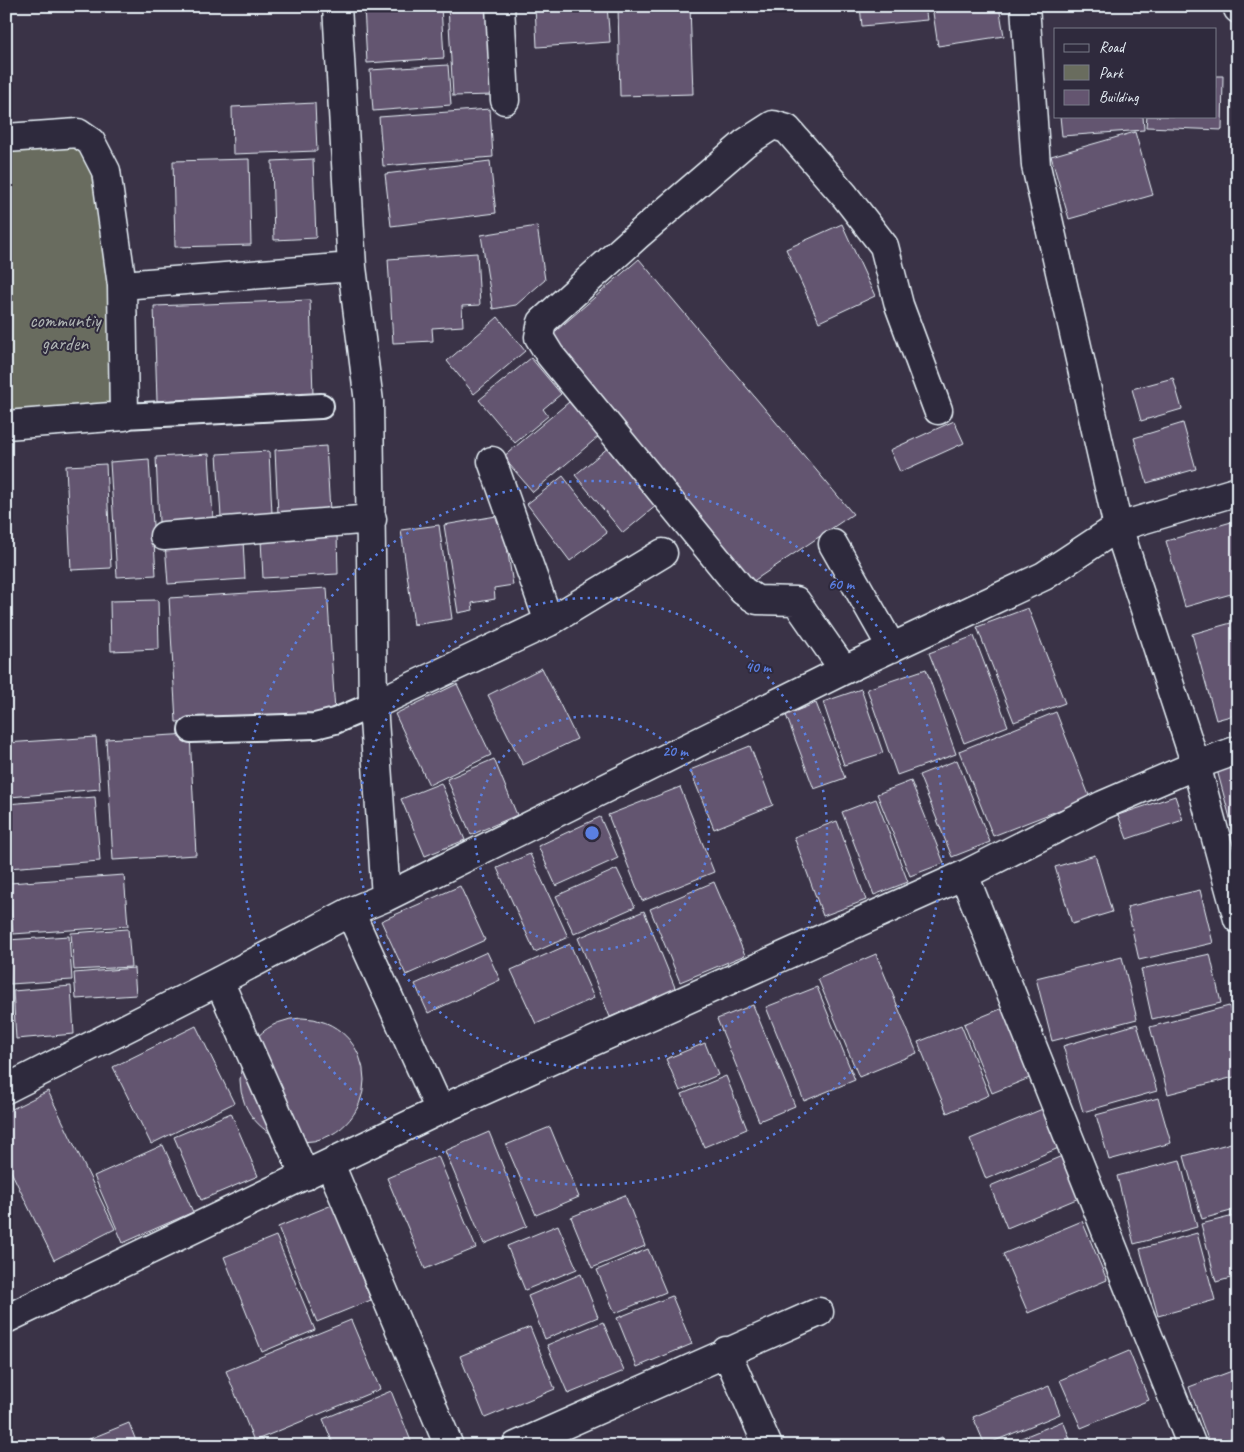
<svg xmlns="http://www.w3.org/2000/svg" width="1244" height="1452" viewBox="0 0 1244 1452" font-family="Caveat,sans-serif">
<style>
.green{fill:#696c5e;stroke:#a8aeab}
.building{fill:#645570;stroke:#e8f1f8}
.lines{fill:none;stroke-linecap:round;stroke-linejoin:round}
.service-casing{stroke:#e8f1f8;stroke-width:28}
.minor-casing{stroke:#e8f1f8;stroke-width:31}
.service{stroke:#2f2a3d;stroke-width:24}
.minor{stroke:#2f2a3d;stroke-width:28}
.ring{fill:none;stroke:#5a7fe2;stroke-width:2.5;stroke-dasharray:2.5 5}
.labels{text-anchor:middle;dominant-baseline:central;stroke-width:4;stroke-linejoin:round;paint-order:stroke}
.park-label{font-size:20px;fill:#afb5b3;stroke:#2f2a3d}
.centre{fill:#5a7fe2;stroke:#2f2a3d;stroke-width:2.5}
.ring-label{font-size:15px;text-anchor:middle;font-weight:bold;fill:#5a7fe2;stroke:#2f2a3d;stroke-width:4;stroke-linejoin:round;paint-order:stroke}
</style>
<rect width="100%" height="100%" fill="#3a3347"/>
<filter id="ink" filterUnits="userSpaceOnUse"><feTurbulence type="fractalNoise" baseFrequency=".02" numOctaves="2"/><feDisplacementMap in="SourceGraphic" scale="10" xChannelSelector="R" yChannelSelector="G"/><feConvolveMatrix kernelMatrix="1 2 1 2 8 2 1 2 1" color-interpolation-filters="sRGB"/></filter>
<g filter="url(#ink)">
<path class="green" d="M91 142 124 407 6 420V143Z"/>
<path class="building" d="M364 6H441L444 58 367 63Z
M448 6H490L494 95 453 96Z
M535 6H607L610 42 537 47Z
M618 6H690L693 94 620 96Z
M860 6H925L927 20 862 26Z
M932 6H999L1004 36 938 46Z
M448 65 451 105 373 111 370 70Z
M1215 76H1223L1222 130 1146 127 1147 116H1215Z
M315 103 317 151 233 154 232 107Z
M490 109 493 157 383 166 379 117Z
M1060 116H1143L1144 130 1062 136Z
M1135 132 1153 195 1069 219 1051 156Z
M249 159 251 245 175 247 173 161Z
M313 159 316 238 274 240 272 161Z
M490 161 496 213 391 226 385 174Z
M842 224 875 296 819 322 786 249Z
M537 226 545 280 516 305 493 309 481 235Z
M477 253 480 305 462 306 463 326 432 328 433 341 393 343 388 259Z
M639 259 853 514 752 582 550 336Z
M310 300 313 395 157 401 154 306Z
M498 317 525 351 474 394 447 361Z
M531 358 561 394 543 409 548 416 515 443 479 400Z
M1173 378 1182 409 1141 421 1132 389Z
M569 402 599 436 533 492 503 457Z
M954 421 964 443 900 472 890 450Z
M1183 423 1196 469 1147 483 1134 438Z
M326 446 330 511 278 514 275 450Z
M609 447 657 505 623 533 575 475Z
M269 451 272 514 221 517 217 454Z
M209 454 213 518 159 522 156 457Z
M149 459 156 575 117 577 110 462Z
M106 464 111 568 71 570 66 466Z
M563 476 607 533 570 561 527 504Z
M502 515 513 585 494 588 495 599 472 603 473 610 458 613 444 525Z
M1238 520V592L1185 607 1166 541Z
M439 525 452 619 414 625 401 530Z
M337 534 338 574 263 578 261 540Z
M243 540 245 579 168 584 165 544Z
M327 588 335 712 176 722 169 598Z
M158 600 159 649 111 651 110 601Z
M1028 608 1065 703 1014 722 977 627Z
M1238 621V714L1216 720 1192 634Z
M974 636 1008 726 964 743 929 653Z
M542 668 577 739 523 765 488 695Z
M926 669 956 754 897 775 867 689Z
M457 684 491 755 429 785 395 714Z
M861 689 883 753 844 765 823 702Z
M816 703 845 778 814 789 786 715Z
M1056 712 1090 798 993 836 959 751Z
M190 734 196 855 113 860 106 739Z
M96 737 100 789 10 797 6 743Z
M750 746 773 805 714 829 690 770Z
M494 759 517 815 471 835 447 779Z
M957 760 990 842 952 857 919 775Z
M1238 764V832L1234 833 1217 770Z
M911 781 944 863 910 876 877 794Z
M441 783 465 840 425 856 401 799Z
M680 787 714 872 642 901 608 815Z
M1175 796 1183 820 1127 839 1118 815Z
M95 797 100 861 8 868 6 804Z
M876 799 908 882 874 895 842 812Z
M600 817 618 858 556 886 538 846Z
M837 821 866 900 823 916 794 837Z
M530 854 568 937 535 952 497 868Z
M1095 855 1112 912 1072 924 1055 867Z
M617 869 635 907 574 934 556 896Z
M124 875 128 926 13 934 9 883Z
M714 882 745 955 680 982 650 909Z
M460 886 485 940 406 975 381 921Z
M1200 890 1213 943 1139 960 1127 907Z
M644 911 676 990 610 1017 578 938Z
M128 929 131 967 74 970 71 933Z
M69 936 72 980 10 984 7 940Z
M570 944 594 998 536 1024 511 970Z
M487 952 500 980 428 1013 415 984Z
M876 954 917 1053 859 1077 818 979Z
M1210 954 1221 1003 1152 1019 1141 969Z
M1122 957 1137 1019 1052 1041 1036 978Z
M134 968 136 995 76 999 74 973Z
M71 986 74 1034 16 1039 13 991Z
M817 987 855 1080 804 1101 766 1007Z
M753 1005 795 1106 759 1121 717 1019Z
M1229 1006 1238 1040V1076L1168 1094 1150 1027Z
M1003 1008 1032 1077 992 1093 964 1024Z
M240 1080a62 62 0 1 1 124 0a62 62 0 1 1-124 0Z
M1137 1024 1157 1091 1083 1112 1063 1046Z
M961 1025 989 1095 947 1113 918 1042Z
M196 1026 234 1103 151 1144 113 1067Z
M705 1043 718 1075 680 1091 666 1059Z
M726 1076 747 1129 704 1147 682 1094Z
M48 1091 115 1229 54 1260 6 1161V1112Z
M1158 1098 1171 1143 1109 1160 1096 1115Z
M1045 1108 1061 1147 986 1179 970 1139Z
M231 1113 258 1176 201 1200 174 1137Z
M550 1127 579 1197 536 1215 506 1145Z
M489 1132 527 1226 484 1244 445 1151Z
M1238 1141V1209L1202 1219 1184 1156Z
M163 1145 193 1212 123 1243 94 1176Z
M438 1156 476 1248 425 1269 387 1178Z
M1062 1156 1079 1198 1007 1228 990 1186Z
M1180 1160 1197 1227 1134 1244 1117 1176Z
M625 1195 645 1246 592 1268 571 1217Z
M332 1205 371 1300 317 1322 278 1227Z
M1238 1215V1276L1216 1282 1201 1224Z
M1082 1221 1107 1280 1028 1313 1003 1254Z
M558 1225 577 1269 525 1290 507 1246Z
M1197 1233 1215 1300 1158 1316 1140 1249Z
M276 1236 315 1330 262 1352 224 1257Z
M648 1249 666 1292 615 1313 597 1270Z
M581 1274 598 1317 545 1339 528 1296Z
M672 1296 692 1344 637 1367 617 1318Z
M351 1320 380 1389 254 1441 226 1371Z
M603 1322 624 1371 568 1394 547 1345Z
M530 1327 555 1389 485 1418 460 1356Z
M1129 1351 1149 1400 1081 1428 1060 1380Z
M1232 1371 1238 1387V1446H1233L1230 1438 1210 1445 1189 1387Z
M1049 1386 1060 1414 985 1445 973 1417Z
M391 1391 413 1446H334L323 1419Z
M1063 1421 1073 1446H1002Z
M129 1423 138 1446H90L87 1440Z
M942 1437 946 1446H921Z"/>
<g class="lines">
<defs>
<path id="service" d="M124 416 321 406
M191 730 315 726 335 721 373 705"/>
<path id="minor" d="M337 6 352 267 369 402 373 705 386 897
M500 6 505 100
M1025 6 1036 166 1118 527 1196 765 1238 919
M1238 6V9
M6 138 78 133 91 142 106 171 122 285 124 416 6 425
M122 285 352 267
M492 461 549 622
M164 536 372 519
M833 544 892 648
M844 670 796 601 757 600 743 591 550 355 539 337 542 322 638 235 745 143 773 125 787 129 845 196 884 246 899 305 938 410
M373 705 549 622 663 553
M964 875 1192 1446
M350 912 440 1110
M219 981 305 1176
M6 1089 219 981 350 912 386 897 844 670 1044 576 1118 527 1238 491
M330 1164 449 1446
M6 1319 440 1110 964 875 1103 805 1196 765 1238 750
M726 1351 768 1446
M516 1446 819 1312"/>
</defs>
<use href="#service" class="service-casing"/>
<use href="#minor" class="minor-casing"/>
<use href="#service" class="service"/>
<use href="#minor" class="minor"/>
</g>
</g>
<g class="ring">
<circle cx="592" cy="833" r="117"/>
<circle cx="592" cy="833" r="235"/>
<circle cx="592" cy="833" r="352"/>
</g>
<g class="labels">
<g class="park-label">
<text x="65" y="320">communtiy<tspan x="65" dy="23">garden</tspan></text>
</g>
</g>
<circle cx="592" cy="833" r="8" class="centre"/>
<g class="ring-label">
<text x="841" y="589">60 m</text>
<text x="758" y="672">40 m</text>
<text x="675" y="756">20 m</text>
</g>
<rect width="1244" height="1452" fill="none" stroke="#2f2a3d" stroke-width="25"/>
<rect x="12" y="12" width="1219" height="1427" fill="none" stroke="#e8f1f8" stroke-width="2" filter="url(#ink)"/>
<rect x="1054" y="28" width="162" height="90" fill="#2f2a3d" stroke="#797a88"/>
<rect x="1064" y="44" width="25" height="8" fill="#2f2a3d" stroke="#797a88"/>
<text x="1099" y="52" font-size="15" fill="#e8f1f8">Road</text>
<rect x="1064" y="65" width="25" height="15" fill="#696c5e" stroke="#797a88"/>
<text x="1099" y="78" font-size="15" fill="#e8f1f8">Park</text>
<rect x="1064" y="90" width="25" height="15" fill="#645570" stroke="#797a88"/>
<text x="1099" y="102" font-size="15" fill="#e8f1f8">Building</text>
</svg>
